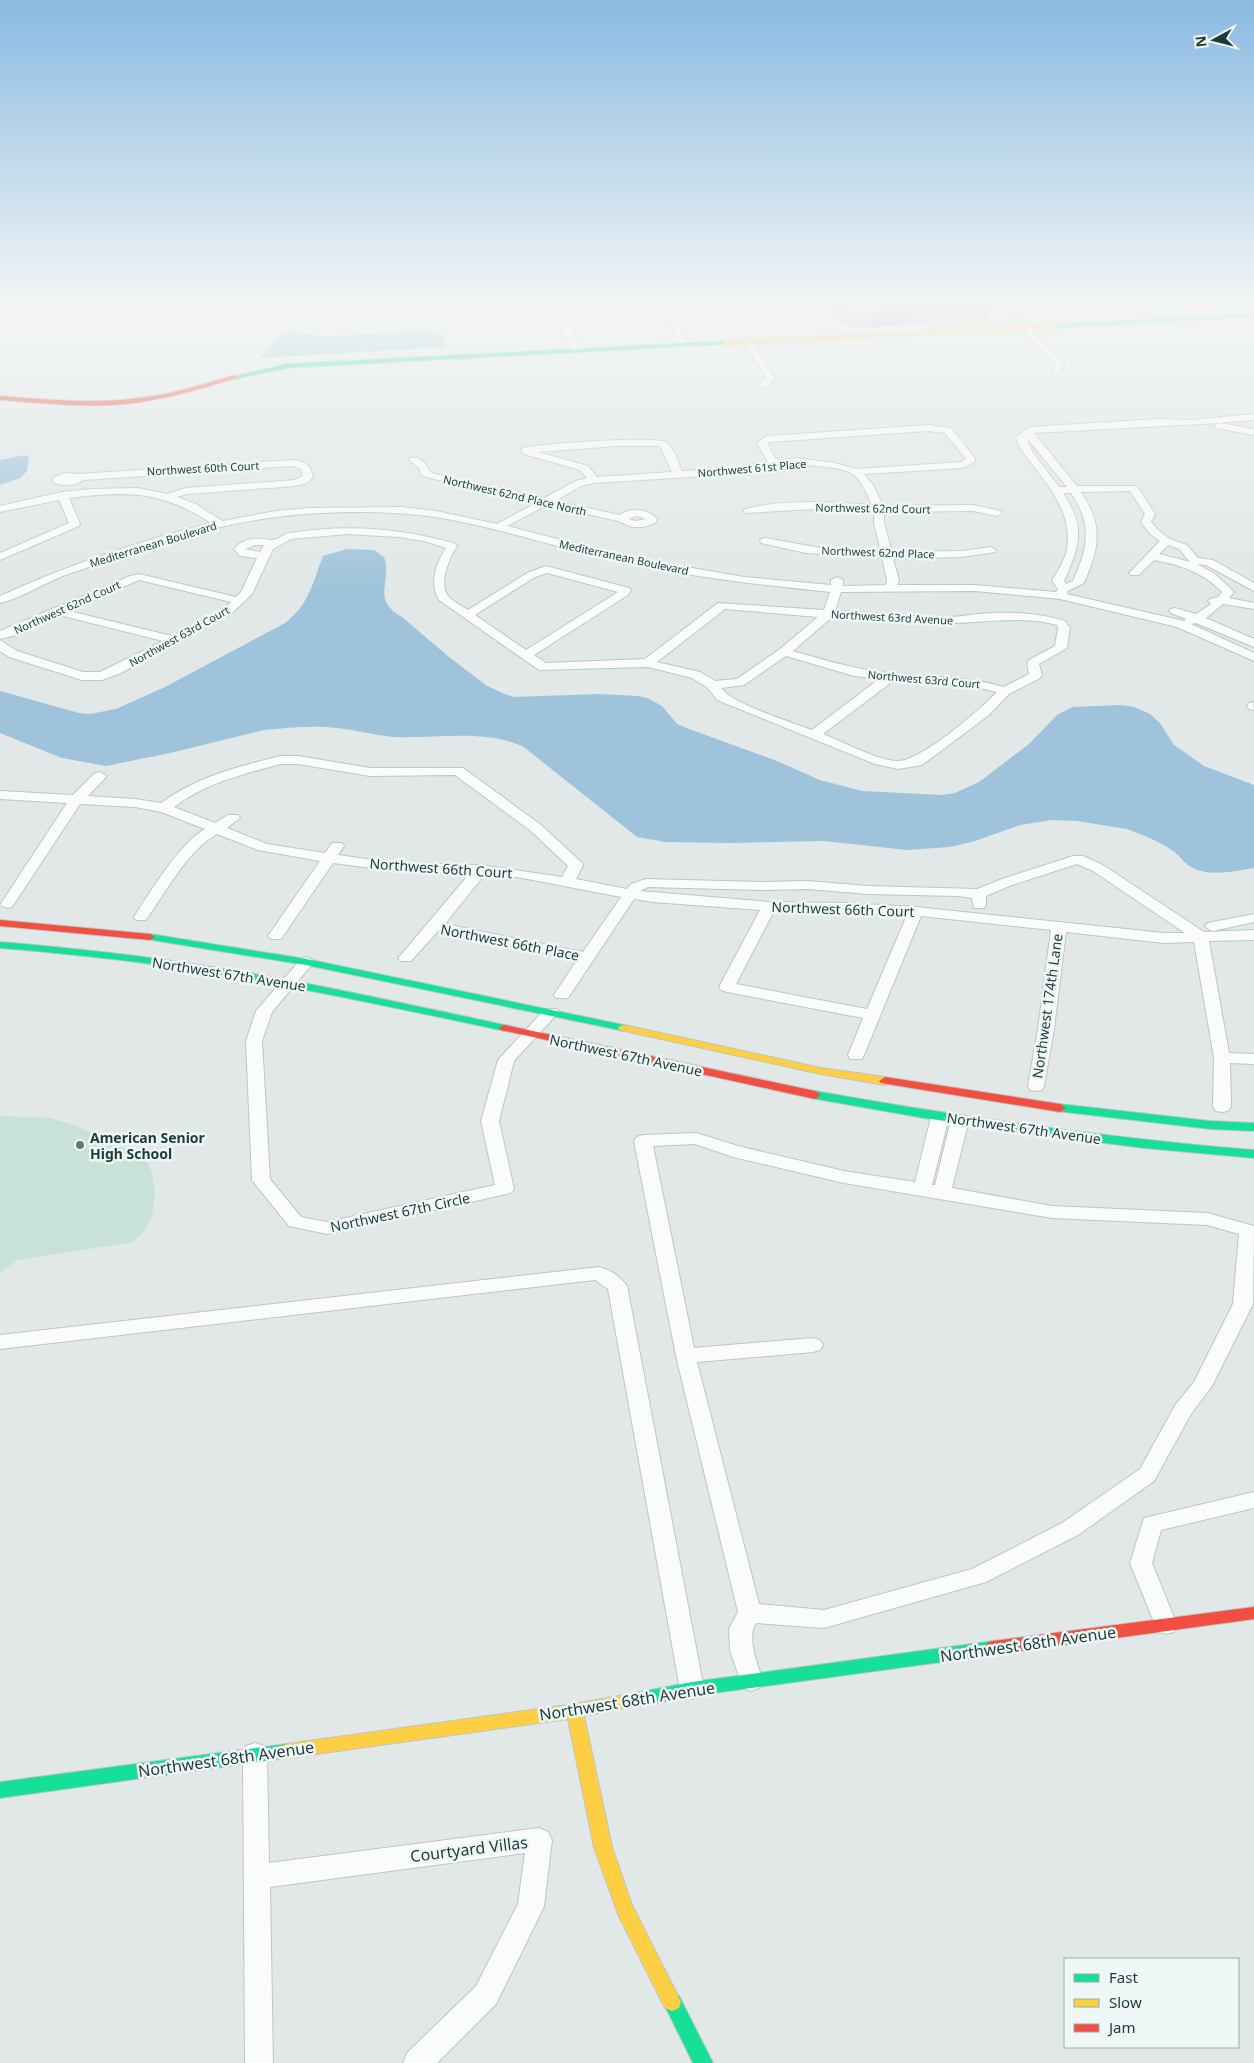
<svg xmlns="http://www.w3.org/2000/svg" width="1254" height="2063" viewBox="0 0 1254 2063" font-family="'Noto Sans',sans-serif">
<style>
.green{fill:#c8e2d7}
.water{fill:#9ec3da}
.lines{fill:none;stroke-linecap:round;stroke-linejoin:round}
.street-casing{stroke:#bec5c4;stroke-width:2}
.fast-casing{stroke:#bdc5c4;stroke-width:2}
.slow-casing{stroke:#bdc5c4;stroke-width:2}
.jam-casing{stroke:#bdc5c4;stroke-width:2}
.street{fill:#fafcfb;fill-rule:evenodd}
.fast{fill:#16e098;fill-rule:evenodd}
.slow{fill:#ffcf43;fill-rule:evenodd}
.jam{fill:#f24e42;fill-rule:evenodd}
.wall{fill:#acb2b0}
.shaded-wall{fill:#8c9190}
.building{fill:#c8cfcd;stroke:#8c9190}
.poi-dot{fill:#627877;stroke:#eef7f5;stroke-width:2}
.labels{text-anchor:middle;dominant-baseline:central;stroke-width:5;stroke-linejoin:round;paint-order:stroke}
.far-street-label{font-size:11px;fill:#1e3b3b;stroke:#eef7f5}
.street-label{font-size:14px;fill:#1e3b3b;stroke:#eef7f5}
.poi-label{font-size:14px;font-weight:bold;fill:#1e3b3b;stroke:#eef7f5;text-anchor:start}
.near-street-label{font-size:16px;fill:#1e3b3b;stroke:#eef7f5}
</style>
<rect width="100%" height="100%" fill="#e1e8e7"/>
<path class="green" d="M0 1116 50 1118 77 1126 146 1159C155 1176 158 1204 149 1222 146 1229 139 1236 134 1242L17 1260 0 1274Z"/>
<path class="water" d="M428 331 442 335 446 344 445 347 260 358 283 334 288 332 327 336Z
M25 455 29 457 27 471 20 478 0 485V460Z
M347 549 374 550 384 557C393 581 370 600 402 617L449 657 487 686 505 694 514 697 599 694 638 696 647 698 662 706 677 724 689 729 777 761 820 780 862 791 942 795 955 793 979 782 1029 744 1057 715 1073 707 1120 705 1134 707 1150 714 1160 723 1174 745 1204 766 1254 785V868C1235 871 1211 877 1193 868 1185 865 1180 856 1173 851 1159 841 1143 835 1127 829L1077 821 1052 820 1020 825 975 841 950 847 907 850 824 841 730 843 665 842 637 837 525 748C489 728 434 739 393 737 374 735 356 730 337 728 314 725 287 728 264 730L170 753 106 766 62 758 0 733V691L79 713 90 714 116 709 165 687 285 623C309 605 313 582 323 556Z"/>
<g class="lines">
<defs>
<path id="street" d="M551 303H559L580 350 579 352 572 350Z
M660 303H668L688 345 687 347 680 345Z
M1025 325H1031L1033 331 1064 363 1065 365 1059 372H1053L1052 370 1056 365 1026 334Z
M748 338 752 341 775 379 766 387H760L758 385 766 378 744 341Z
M1254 414V420L1219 423 1254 429V435L1216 428 1214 426 1219 423 1034 433 1077 486H1137L1155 514 1151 522 1158 530 1170 539 1187 545 1198 558 1213 560 1254 583V591L1206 565 1197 564 1215 574 1232 590 1234 592 1229 598 1254 603V609L1223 604 1206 618 1254 639V647L1196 623 1191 624 1254 653V661L1177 627 1060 599 975 591 841 592 835 611C872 612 909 617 947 617 962 617 977 613 993 613 1016 612 1043 614 1065 621L1070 628 1067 648 1039 664 1042 675 1040 678 1009 694 989 715 922 765 898 769 875 764 717 700 708 688 692 678 648 667 539 670 439 600C429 583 436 563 446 548L424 541 398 537 348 534 291 539 273 549 252 594 232 613 121 673 102 680H82L9 657 0 651V640L17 651 83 672H100L163 641 59 615 13 636 0 639V631L130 576 139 574 236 597 241 592 257 558 240 556 234 549C241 540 253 537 265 539 267 539 270 541 272 540 278 540 283 534 290 533 345 524 402 528 456 544L457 546C450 558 438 582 448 596 452 601 462 606 468 610L527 573 546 566 629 588 631 590 628 595 534 655 546 663 645 659 718 603 824 610 830 592C761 585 691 577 623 562 560 549 499 527 435 517 388 510 324 511 277 517 203 526 133 552 63 576 42 584 22 598 0 603V596C68 565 139 541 211 523 161 490 126 491 69 498L80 524 79 526 0 560V553L69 523 59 500 0 512V506L62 492 92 489 138 488 167 494 186 488 295 480 303 476 301 469 293 466 83 480C76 486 62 487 53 482V478L64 473 79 474 293 460C306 462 310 464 313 477L307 483 295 486 187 494 177 497 196 504 222 521 276 511 310 508 401 507 436 511 497 524 536 503 422 476 419 468 409 460 411 458C420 456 427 464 430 472L435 474 544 498 576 481 587 478 580 470 524 454 521 450 523 448C540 444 652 436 665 442 674 446 678 463 682 471L722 469 768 462 757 443 766 436 928 425 951 428 975 458V462L963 468 864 474 873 485 883 506 973 505 1001 511 1002 513 997 516 973 511 884 512V523L892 552 962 551 991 547 996 550 995 552 962 557 893 559 899 580 897 585H975L1056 592 1058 589 1052 581C1057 572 1063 563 1066 553 1074 523 1056 495 1039 473 1030 461 1020 451 1016 437L1029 427 1158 419 1192 420ZM928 431 945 433 966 459 961 462 856 469 835 463 796 458 779 461 775 458 767 443 769 442ZM1026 437 1067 487H1059L1033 453ZM617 446H658L661 448 672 472 597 477 588 466 538 452ZM796 464C811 466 843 466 854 475 863 483 867 494 872 505 831 502 786 499 745 509L744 511 745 513 814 509 874 512V523L881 552 827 549 765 538 761 539 760 541 761 543 806 553 882 558 887 580 886 585 843 586V580L837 577 831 580V585L744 577 623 556 507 526 547 505 618 521 632 527H644L655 523 657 519C649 509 630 507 620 515L555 501 583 485 594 483 722 475ZM1130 491 1145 514 1141 522 1150 534 1160 541 1131 571 1129 573 1131 575H1139L1154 560C1180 565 1203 572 1222 592L1218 597 1210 599 1208 601 1211 604 1196 614 1175 608 1171 609 1169 611 1171 613 1186 619 1184 621 1067 594 1068 591 1084 583C1099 548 1104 526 1081 492ZM1063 493H1071C1093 525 1088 547 1073 581L1066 584 1064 581C1080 545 1086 528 1063 493ZM637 516 646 519 636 521 628 519ZM255 545H264L260 552 245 549ZM1168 545 1179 549 1190 562 1159 554ZM547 573 618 592 526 650 475 615 535 577ZM139 580 231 602 224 609 172 636 69 611ZM725 609 818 617 780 649 737 679 715 681 700 672 657 662ZM831 618C871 619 910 624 950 623 985 623 1022 615 1057 625L1058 628 1055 646 1029 660 1027 663 1029 674 1004 687C967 676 928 677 890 673 856 670 825 660 793 651ZM786 656 854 676 879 679 812 730C791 722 732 704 721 688L744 685ZM893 681 980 688 997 692C980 710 922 760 899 761 881 762 841 741 823 734Z
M1253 702 1254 710 1249 709 1247 706 1249 703Z
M281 756H298L370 768H463L541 825 581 862 583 865 576 879 627 889 631 884 646 879 761 882 808 881 868 886 977 889 1002 879 1073 856H1083L1103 865 1204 932 1254 930V940L1209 941 1229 1053 1254 1054V1064L1230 1063 1231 1107 1228 1111 1222 1112 1216 1111 1213 1107 1214 1058 1194 942 1164 943 1066 932 1054 1029 1044 1086 1042 1090 1036 1091 1030 1090 1028 1086 1038 1029 1051 930 921 916 864 1055 862 1059H850L848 1055 863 1018 727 992 721 990 719 987 760 910 653 902 634 899 568 998H556L554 995 577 960 438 931 411 961H401L398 958 401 955 470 873 395 871 333 863 281 939H271L268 936 320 861 258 850 217 834C187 851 166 892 146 920H136L134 917C151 891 179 844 205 829L161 812 135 807 80 804 12 907 7 908 0 905 67 803 0 799V791L73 795 95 773 100 772 107 776 88 796 135 799 161 803C196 777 239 766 281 756ZM281 764H298L370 776 455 775 531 831 568 866 562 877 481 865 395 863 338 855 344 846 342 843H332L325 853 267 844 227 828 240 818 238 815H228L215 823 174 807C205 783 244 774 281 764ZM1077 864 1093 871 1185 933H1164L916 907 845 903 769 902 640 891 648 887 761 890 808 889 868 894 958 896 972 898 974 908H984L986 905V896L1012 885ZM485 874 517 877 621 897 583 952 445 924ZM774 911 907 915 867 1009 736 984Z
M1254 914V922L1213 931 1208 929 1205 926 1208 923Z
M306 957 311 959 314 962 272 1012 262 1041 270 1179 301 1217 327 1222 495 1185 481 1121 498 1060 545 1009H557L559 1012 514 1061 499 1121 514 1189 511 1193 327 1234 289 1226 252 1180 246 1041 256 1011 301 959Z
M940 1112 946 1113 949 1117 932 1185H935L951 1120 954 1116 960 1115 966 1116 969 1120 952 1188 1052 1206 1207 1213 1254 1226 1253 1304 1212 1386 1191 1414 1154 1481 1078 1535 986 1582 824 1628 756 1623C746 1639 758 1664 763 1681L759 1688 751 1691 743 1688 730 1650 729 1629 738 1612 676 1356 634 1141 637 1137 643 1135 696 1133 738 1146 844 1171 915 1182 931 1117 934 1113ZM695 1144 733 1157 844 1183 1052 1218 1207 1225 1239 1234 1233 1304 1194 1382 1176 1404 1140 1469 1062 1523 972 1569 824 1610 759 1604 697 1362 813 1352 820 1350 823 1345 820 1340 813 1338 694 1348 653 1146Z
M599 1267C609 1269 621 1277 627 1286L704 1689 700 1696 692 1699 684 1696 680 1689 608 1289 595 1280 0 1349V1335Z
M1254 1492V1508L1161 1530 1152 1563 1177 1625 1174 1632 1166 1634 1158 1632 1130 1563 1144 1518Z
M255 1743 264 1746 267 1754 269 1863 539 1828 548 1832 552 1840 544 1906 540 1915 496 2004 437 2063H403L407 2053 476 1986 518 1904 525 1853 270 1887 273 2063H245L243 1754 246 1746Z"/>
<path id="fast" d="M1248 314 1250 317 1056 328 1053 326 1056 324Z
M725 341 728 343 727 344 287 368 235 379 232 377 287 364Z
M150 934 306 959 624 1025 630 1028 624 1031 306 965 146 939 145 937Z
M0 942C73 948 146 956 218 968 315 983 410 1005 505 1025L511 1028 505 1031C410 1011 315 990 218 974 146 962 73 954 0 948Z
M815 1091C961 1117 1107 1138 1254 1150V1158L1144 1148 1034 1134 924 1118 811 1098 809 1095Z
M1060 1104 1210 1121 1254 1123V1131L1210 1129 1056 1111 1054 1108 1056 1105Z
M993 1641 999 1643 1001 1648 999 1653 993 1655 692 1696 635 1707 629 1705 627 1700 629 1695 635 1693 692 1682Z
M287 1744 293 1746 295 1751 293 1756 287 1758 0 1798V1782Z
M672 1993 679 1996 713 2063H693L663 2002 665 1996Z"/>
<path id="slow" d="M1002 303H1008L1030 326 1056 324 1059 326 1056 328 725 345 722 343 725 341 1024 326Z
M624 1025 821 1068 885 1077 891 1081 885 1085 821 1074 620 1030 618 1028 620 1026Z
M635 1693 641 1695 643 1700 641 1705 584 1716 612 1847 632 1905 681 2002 679 2008 672 2011 665 2008 618 1914 594 1847 568 1719 287 1758 281 1756 279 1751 281 1746 287 1744 575 1704Z"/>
<path id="jam" d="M235 375 238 377 237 378C200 389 164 400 126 404 84 408 42 403 0 400V396C51 400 102 405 153 396 181 392 208 382 235 375Z
M0 920 150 934 155 937 150 940 0 926Z
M505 1025 815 1091 821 1095 815 1099 501 1030 499 1028 501 1026Z
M885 1077 1060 1104 1066 1108 1060 1112 881 1083 879 1081Z
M1254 1607V1619L993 1655 987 1653 985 1648 987 1643 993 1641Z"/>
</defs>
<use href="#street" class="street-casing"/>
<use href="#fast" class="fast-casing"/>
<use href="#slow" class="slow-casing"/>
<use href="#jam" class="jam-casing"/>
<use href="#street" class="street"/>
<use href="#fast" class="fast"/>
<use href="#slow" class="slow"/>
<use href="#jam" class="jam"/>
</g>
<path class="wall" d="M832 303H989V305L990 306 989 320 906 323 870 328 848 327 845 324H842L832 310Z"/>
<path class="shaded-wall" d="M908 308 906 323 870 328 871 313Z"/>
<path class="building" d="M838 303H988L990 306 908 308 871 313H849L846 309 843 310Z"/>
<linearGradient id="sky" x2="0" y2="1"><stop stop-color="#8abae2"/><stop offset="0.51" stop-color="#f2f5f4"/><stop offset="1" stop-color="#f2f5f4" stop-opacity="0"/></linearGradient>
<rect width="1254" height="592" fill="url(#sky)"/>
<circle class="poi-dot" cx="80" cy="1145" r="5"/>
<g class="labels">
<g class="far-street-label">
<text transform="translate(203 468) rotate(-3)">Northwest 60th Court</text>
<text transform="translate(752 468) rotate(-5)">Northwest 61st Place</text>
<text transform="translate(515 495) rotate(13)">Northwest 62nd Place North</text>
<text transform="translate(873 508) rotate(1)">Northwest 62nd Court</text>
<text transform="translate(153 544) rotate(-17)">Mediterranean Boulevard</text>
<text transform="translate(878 552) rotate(2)">Northwest 62nd Place</text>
<text transform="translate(624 557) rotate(12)">Mediterranean Boulevard</text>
<text transform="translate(67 607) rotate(-24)">Northwest 62nd Court</text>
<text transform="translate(892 617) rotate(3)">Northwest 63rd Avenue</text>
<text transform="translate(179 636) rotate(-29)">Northwest 63rd Court</text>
<text transform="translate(924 679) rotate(5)">Northwest 63rd Court</text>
</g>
<g class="street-label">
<text transform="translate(441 868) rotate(4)">Northwest 66th Court</text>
<text transform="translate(843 909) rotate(2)">Northwest 66th Court</text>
<text transform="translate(510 942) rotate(11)">Northwest 66th Place</text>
<text transform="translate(229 974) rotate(9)">Northwest 67th Avenue</text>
<text transform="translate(1047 1006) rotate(-82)">Northwest 174th Lane</text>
<text transform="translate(626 1055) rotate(12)">Northwest 67th Avenue</text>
<text transform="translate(1024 1128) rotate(8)">Northwest 67th Avenue</text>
<text transform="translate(400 1212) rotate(-12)">Northwest 67th Circle</text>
</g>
<g class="poi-label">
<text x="90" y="1137">American Senior<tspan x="90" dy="16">High School</tspan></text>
</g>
<g class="near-street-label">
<text transform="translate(1028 1644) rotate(-8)">Northwest 68th Avenue</text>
<text transform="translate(627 1701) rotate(-9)">Northwest 68th Avenue</text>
<text transform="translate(226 1759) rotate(-8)">Northwest 68th Avenue</text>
<text transform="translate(469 1849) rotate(-7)">Courtyard Villas</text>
</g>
</g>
<rect x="1064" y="1958" width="175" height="90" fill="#eef7f5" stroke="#9bacab"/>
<rect x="1074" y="1974" width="25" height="8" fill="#16e098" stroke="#9bacab"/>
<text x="1109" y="1983" font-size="15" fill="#1e3b3b">Fast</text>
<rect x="1074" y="1999" width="25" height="8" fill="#ffcf43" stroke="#9bacab"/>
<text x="1109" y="2008" font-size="15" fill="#1e3b3b">Slow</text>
<rect x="1074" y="2024" width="25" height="8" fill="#f24e42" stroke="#9bacab"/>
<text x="1109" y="2033" font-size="15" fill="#1e3b3b">Jam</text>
<g transform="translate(1214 40) rotate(263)" stroke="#eef7f5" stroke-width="4" paint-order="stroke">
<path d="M0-4L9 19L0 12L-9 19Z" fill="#1e3b3b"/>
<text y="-8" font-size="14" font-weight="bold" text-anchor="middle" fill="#1e3b3b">N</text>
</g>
</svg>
